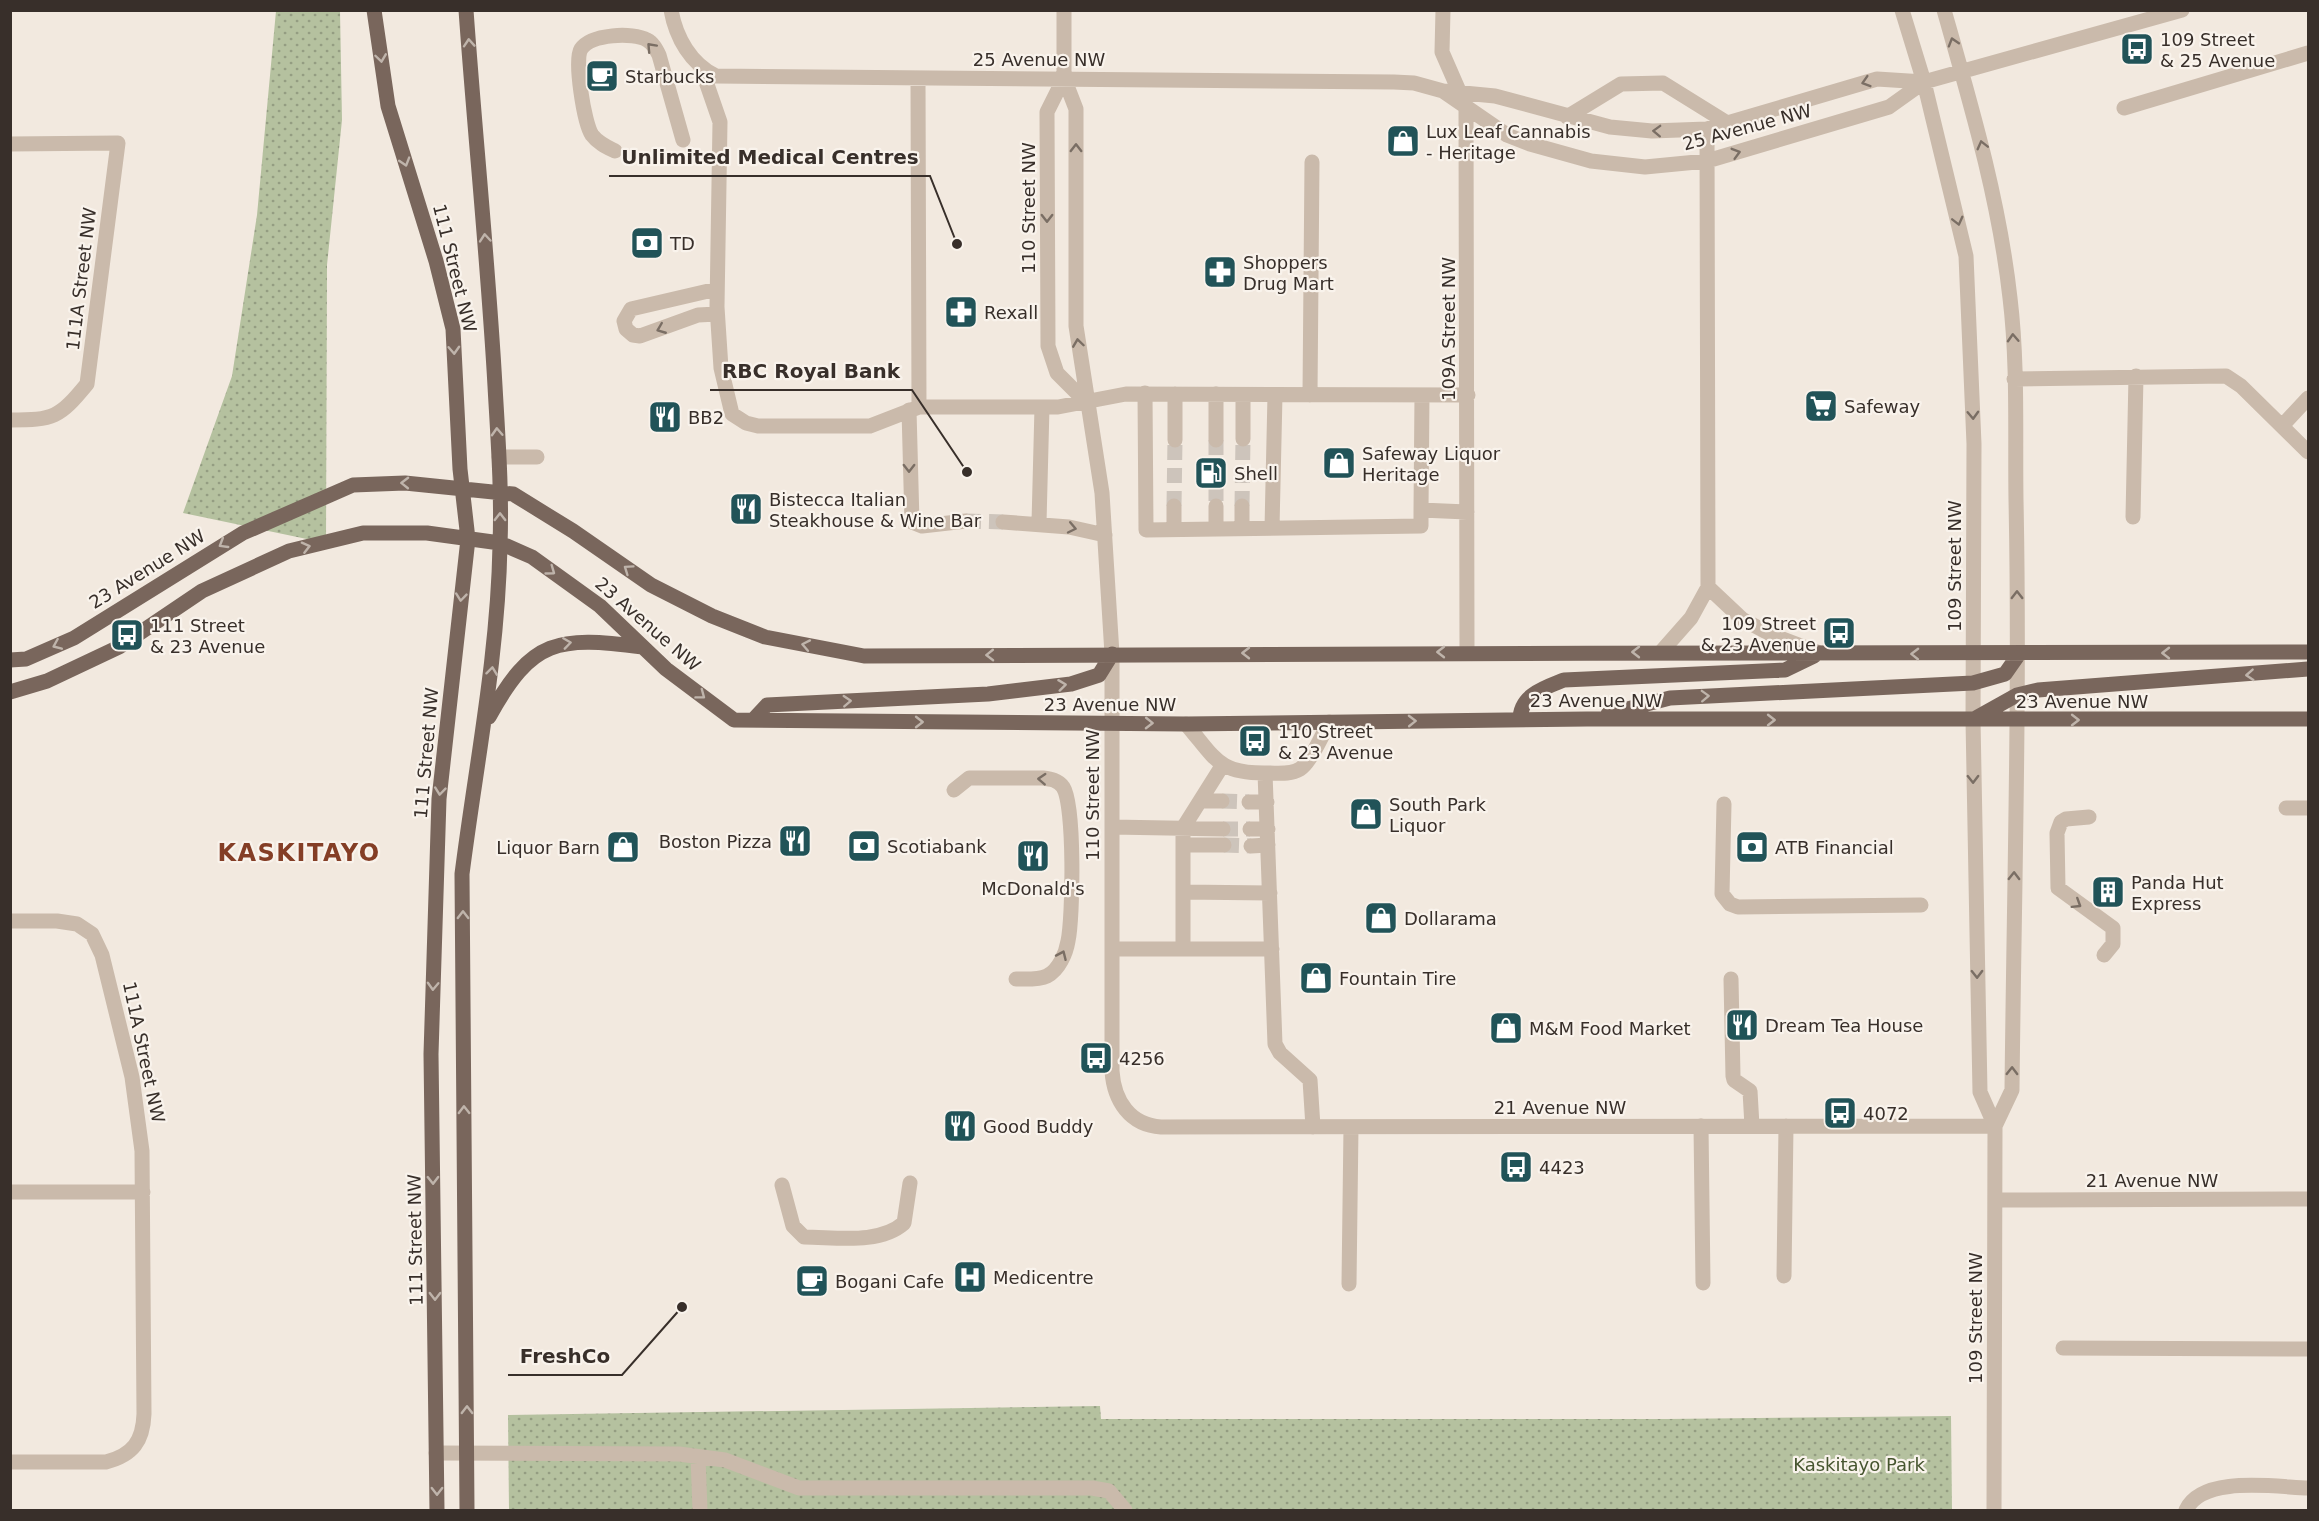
<svg xmlns="http://www.w3.org/2000/svg" width="2319" height="1521" viewBox="0 0 2319 1521" font-family="'DejaVu Sans',sans-serif">
<style>
.park{fill:url(#park-dots)}
.lines{fill:none;stroke-linecap:round;stroke-linejoin:round}
.minor-tunnel{stroke:#cdc4bb;stroke-width:15;stroke-dasharray:15 8;stroke-linecap:butt}
.minor{stroke:#cabaab;stroke-width:15}
.major{stroke:#79665c;stroke-width:15}
.oneway{stroke:#7a6e64}
.oneway2{stroke:#bfb4ab}
.labels{text-anchor:middle;dominant-baseline:central;stroke-width:4.5;stroke-linejoin:round;paint-order:stroke}
.poi-label{font-size:18px;fill:#382f2a;stroke:#f9f3ec;text-anchor:start}
.street-label{font-size:18px;fill:#382f2a;stroke:#f9f3ec}
.park-label{font-size:18px;fill:#46552f;stroke:#f9f3ec}
.district-label{font-size:24px;font-weight:bold;letter-spacing:1.5px;fill:#843e26;stroke:#f9f3ec}
.leader{fill:none;stroke:#382f2a;stroke-width:2}
.callout-dot{fill:#382f2a;stroke:#f9f3ec;stroke-width:2}
.callout-label{font-size:20px;text-anchor:middle;font-weight:bold;fill:#382f2a;stroke:#f9f3ec;stroke-width:4.5;stroke-linejoin:round;paint-order:stroke}
</style>
<defs>
<pattern id="park-dots" width="8" height="8" patternUnits="userSpaceOnUse" patternTransform="scale(1.5)"><rect width="8" height="8" fill="#b5c19f"/><path d="M2 2h.1M6 6h.1" fill="none" stroke="#949d82" stroke-width="1.8" stroke-linecap="round"/></pattern>
</defs>
<rect width="100%" height="100%" fill="#f2e9df"/>
<path class="park" d="M276 11H340L342 120 327 265 326 543 183 513 232 376 257 215Z
M1100 1406 1101 1419H1667L1951 1416 1952 1510H509L508 1415Z"/>
<g class="lines">
<path class="minor-tunnel" d="M1216 440V506
M1174 506 1175 440
M1242 506 1243 439
M966 521 1003 522
M1222 801 1249 802
M1223 829H1250
M1224 845 1251 846"/>
<path class="minor" d="M671 10C676 38 691 64 716 76L1394 82 1414 83 1443 91
M1064 10V78
M1443 10 1442 52 1466 107 1467 652
M1902 10 1924 82 1966 256 1974 444 1973 720 1980 1092 1995 1126
M1944 10C1971 105 1999 199 2010 298 2018 364 2015 433 2016 500 2020 696 2014 893 2012 1090L1995 1126 1994 1510
M702 70 720 122 717 307 721 368 732 414 746 423 758 426H870L919 407H1058L1126 394 1468 395
M918 78 919 407
M1924 82 1889 107 1707 161 1645 167 1591 161 1530 144 1507 135 1443 91 1495 96 1610 127 1652 131 1707 129 1877 79 1924 82 2182 10
M2124 108 2308 53
M1567 117 1621 84 1663 83 1729 124
M10 144 118 143 87 384C59 418 54 420 10 420
M615 151C607 147 598 143 592 135 584 123 574 60 581 49 591 34 633 32 647 40 653 43 656 49 659 55L683 140
M717 289 631 309 624 321 626 329 633 335 640 336 698 315 717 314
M2014 379 2226 376 2241 386 2308 452
M1145 393 1146 530 1421 526V510L1467 512
M1175 394V440
M1310 395 1312 162
M1085 401 1057 373 1048 346 1047 112 1064 78 1076 109V326L1102 493 1112 654V1071C1114 1101 1130 1125 1161 1127L1995 1126
M909 410 912 522 922 526 966 521
M2282 426 2308 398
M1243 439V395
M1216 440V394
M499 457H537
M1421 510 1422 395
M2133 517 2136 376
M1003 522 1069 527 1105 535
M1039 523 1042 407
M1272 528 1275 395
M1216 529V506
M1242 529V506
M1174 530V506
M1708 587 1742 619 1772 635 1817 652
M1661 652 1691 618 1708 587 1707 129
M1186 724C1216 759 1218 774 1268 773 1278 773 1290 775 1300 769 1310 763 1323 734 1329 722
M1265 773 1275 1044 1280 1053 1310 1080 1313 1127
M954 790 969 778H1043C1051 779 1058 780 1063 787 1075 805 1073 918 1068 941 1066 953 1059 970 1047 976 1039 980 1025 979 1016 979
M1200 801H1222
M1249 802H1267
M1724 804 1722 894 1730 904 1738 907 1921 905
M2286 808H2308
M2089 817 2066 819 2061 822 2057 833 2058 888 2113 928V944L2104 955
M1112 827 1223 829
M1250 829H1268
M1183 845H1224
M1251 846 1268 845
M1183 892 1270 893
M10 921H57L77 924 92 934 102 955 132 1077 142 1151 144 1414C143 1441 133 1455 106 1462H10
M1112 949H1272
M1183 949V828L1222 766
M1731 979 1733 1076 1734 1080 1750 1091 1752 1126
M1701 1126 1703 1283
M782 1185 793 1226 804 1237C836 1237 879 1245 904 1223L910 1183
M10 1192H143
M1995 1200 2308 1199
M1784 1276 1786 1126
M1349 1284 1351 1127
M2063 1348 2308 1349
M436 1453 679 1454 725 1460 799 1488H1092L1109 1491 1125 1510
M698 1457 700 1510
M2186 1510C2202 1475 2275 1487 2308 1488"/>
<path class="major" d="M374 10 388 106 436 261 453 329 460 469 468 539 439 799 431 1054 437 1510
M466 10C475 136 488 261 495 386 498 439 502 492 500 545 498 656 476 764 462 874L467 1510
M10 660 26 659 74 638 243 533 353 485 405 483 513 494 573 531 651 585 712 616 765 637 864 656C1345 651 1827 655 2308 652
M10 692 47 681 119 647 202 591 289 551 363 533H427L500 543 532 557 600 606 666 669 734 720 1186 724 1587 719H2308
M1608 714 1670 698 1973 683 2005 674 2019 654
M489 717C532 638 558 636 643 647
M1974 719 2017 695 2038 690 2308 669
M753 720 767 705 988 694 1071 684 1099 675 1112 654
M1520 720C1520 695 1544 688 1564 680L1785 670 1814 656"/>
</g>
<defs><path id="oneway-chevron" d="M-2-3.5L2.5 0L-2 3.5" fill="none" stroke-width="1.6" stroke-linecap="round" stroke-linejoin="round" transform="scale(1.5)"/></defs>
<g class="oneway">
<use href="#oneway-chevron" transform="translate(1953 42) rotate(-107)"/>
<use href="#oneway-chevron" transform="translate(651 47) rotate(-133)"/>
<use href="#oneway-chevron" transform="translate(1866 82) rotate(163)"/>
<use href="#oneway-chevron" transform="translate(1657 131) rotate(-178)"/>
<use href="#oneway-chevron" transform="translate(1982 145) rotate(-104)"/>
<use href="#oneway-chevron" transform="translate(1076 148) rotate(-90)"/>
<use href="#oneway-chevron" transform="translate(1736 153) rotate(-16)"/>
<use href="#oneway-chevron" transform="translate(1047 218) rotate(90)"/>
<use href="#oneway-chevron" transform="translate(1958 221) rotate(76)"/>
<use href="#oneway-chevron" transform="translate(661 329) rotate(158)"/>
<use href="#oneway-chevron" transform="translate(2013 338) rotate(-93)"/>
<use href="#oneway-chevron" transform="translate(1078 343) rotate(-98)"/>
<use href="#oneway-chevron" transform="translate(1973 415) rotate(88)"/>
<use href="#oneway-chevron" transform="translate(909 468) rotate(90)"/>
<use href="#oneway-chevron" transform="translate(1072 528) rotate(12)"/>
<use href="#oneway-chevron" transform="translate(2017 595) rotate(-90)"/>
<use href="#oneway-chevron" transform="translate(1042 779) rotate(-177)"/>
<use href="#oneway-chevron" transform="translate(1973 779) rotate(89)"/>
<use href="#oneway-chevron" transform="translate(2014 876) rotate(-89)"/>
<use href="#oneway-chevron" transform="translate(2077 904) rotate(32)"/>
<use href="#oneway-chevron" transform="translate(1062 955) rotate(-66)"/>
<use href="#oneway-chevron" transform="translate(1977 974) rotate(89)"/>
<use href="#oneway-chevron" transform="translate(2012 1071) rotate(-89)"/>
</g>
<g class="oneway2">
<use href="#oneway-chevron" transform="translate(469 43) rotate(-94)"/>
<use href="#oneway-chevron" transform="translate(381 58) rotate(82)"/>
<use href="#oneway-chevron" transform="translate(405 162) rotate(73)"/>
<use href="#oneway-chevron" transform="translate(485 238) rotate(-95)"/>
<use href="#oneway-chevron" transform="translate(454 350) rotate(87)"/>
<use href="#oneway-chevron" transform="translate(497 432) rotate(-93)"/>
<use href="#oneway-chevron" transform="translate(405 483) rotate(-179)"/>
<use href="#oneway-chevron" transform="translate(500 517) rotate(-90)"/>
<use href="#oneway-chevron" transform="translate(223 544) rotate(149)"/>
<use href="#oneway-chevron" transform="translate(306 547) rotate(-14)"/>
<use href="#oneway-chevron" transform="translate(628 569) rotate(-145)"/>
<use href="#oneway-chevron" transform="translate(551 571) rotate(36)"/>
<use href="#oneway-chevron" transform="translate(461 597) rotate(96)"/>
<use href="#oneway-chevron" transform="translate(567 643) rotate(-8)"/>
<use href="#oneway-chevron" transform="translate(57 645) rotate(157)"/>
<use href="#oneway-chevron" transform="translate(806 645) rotate(-169)"/>
<use href="#oneway-chevron" transform="translate(1441 652) rotate(180)"/>
<use href="#oneway-chevron" transform="translate(1636 652) rotate(-180)"/>
<use href="#oneway-chevron" transform="translate(1246 653) rotate(180)"/>
<use href="#oneway-chevron" transform="translate(2166 653) rotate(180)"/>
<use href="#oneway-chevron" transform="translate(1915 654) rotate(-179)"/>
<use href="#oneway-chevron" transform="translate(990 655) rotate(179)"/>
<use href="#oneway-chevron" transform="translate(492 671) rotate(-83)"/>
<use href="#oneway-chevron" transform="translate(2250 675) rotate(176)"/>
<use href="#oneway-chevron" transform="translate(1062 685) rotate(-7)"/>
<use href="#oneway-chevron" transform="translate(701 695) rotate(37)"/>
<use href="#oneway-chevron" transform="translate(1705 696) rotate(-2)"/>
<use href="#oneway-chevron" transform="translate(847 701) rotate(-3)"/>
<use href="#oneway-chevron" transform="translate(1771 720)"/>
<use href="#oneway-chevron" transform="translate(2075 720)"/>
<use href="#oneway-chevron" transform="translate(1412 721) rotate(-1)"/>
<use href="#oneway-chevron" transform="translate(919 722)"/>
<use href="#oneway-chevron" transform="translate(1149 723) rotate(1)"/>
<use href="#oneway-chevron" transform="translate(440 791) rotate(96)"/>
<use href="#oneway-chevron" transform="translate(463 915) rotate(-90)"/>
<use href="#oneway-chevron" transform="translate(433 986) rotate(92)"/>
<use href="#oneway-chevron" transform="translate(464 1110) rotate(-91)"/>
<use href="#oneway-chevron" transform="translate(433 1180) rotate(89)"/>
<use href="#oneway-chevron" transform="translate(435 1296) rotate(90)"/>
<use href="#oneway-chevron" transform="translate(467 1410) rotate(-90)"/>
<use href="#oneway-chevron" transform="translate(437 1491) rotate(90)"/>
</g>
<defs>
<symbol id="bus-square" viewBox="-11 -11 22 22"><rect x="-9" y="-9" width="18" height="18" rx="4" fill="#215358" stroke="#f9f3ec"/><path d="M-5-6H5V4H4V6H2V4H-2V6H-4V4H-5ZM-3.5-4V0h7V-4ZM-3.5 1.2v1.5H-2V1.2ZM2 1.2v1.5H3.5V1.2Z" fill="#fff"/></symbol>
<symbol id="cafe-square" viewBox="-11 -11 22 22"><rect x="-9" y="-9" width="18" height="18" rx="4" fill="#215358" stroke="#f9f3ec"/><path d="M-5.5-4.5H6V0H3Q3 3.5 0 3.5H-2.5Q-5.5 3.5-5.5 0ZM3-3.2v2h1.7v-2ZM-6 4.5H4V6H-6Z" fill="#fff"/></symbol>
<symbol id="shop-square" viewBox="-11 -11 22 22"><rect x="-9" y="-9" width="18" height="18" rx="4" fill="#215358" stroke="#f9f3ec"/><path d="M-5-2.5h2.3a2.7 3.5 0 0 1 5.4 0H5L5.5 6h-11ZM-1.5-2.5h3a1.5 2.3 0 0 0-3 0Z" fill="#fff"/></symbol>
<symbol id="bank-square" viewBox="-11 -11 22 22"><rect x="-9" y="-9" width="18" height="18" rx="4" fill="#215358" stroke="#f9f3ec"/><path d="M-6-4H6V4H-6ZM0-2.3a2.3 2.3 0 1 0 0 4.6a2.3 2.3 0 1 0 0-4.6Z" fill="#fff"/></symbol>
<symbol id="pharmacy-square" viewBox="-11 -11 22 22"><rect x="-9" y="-9" width="18" height="18" rx="4" fill="#215358" stroke="#f9f3ec"/><path d="M-2-6h4v4h4v4h-4v4h-4v-4h-4v-4h4Z" fill="#fff"/></symbol>
<symbol id="supermarket-square" viewBox="-11 -11 22 22"><rect x="-9" y="-9" width="18" height="18" rx="4" fill="#215358" stroke="#f9f3ec"/><path d="M-6-5.5h2.5l.6 2H6L4.5 2H-2.5L-4.4-4H-6ZM-1.5 3.2a1.3 1.3 0 1 0 .1 0ZM3 3.2a1.3 1.3 0 1 0 .1 0Z" fill="#fff"/></symbol>
<symbol id="restaurant-square" viewBox="-11 -11 22 22"><rect x="-9" y="-9" width="18" height="18" rx="4" fill="#215358" stroke="#f9f3ec"/><path d="M-5-6h1v4h1v-4h1v4h1v-4h1v5L-1.5 .5V6h-2V.5L-5-1ZM5-6V6H3V1.5H1.5Q1.5-4 5-6Z" fill="#fff"/></symbol>
<symbol id="fuel-square" viewBox="-11 -11 22 22"><rect x="-9" y="-9" width="18" height="18" rx="4" fill="#215358" stroke="#f9f3ec"/><path d="M-5.5-6h7V0h2V4h1.3V-2.5L3-4.5l.8-.8L6-3V5H2.5V1h-1V6h-7ZM-4.2-4.7v3.2H.2V-4.7Z" fill="#fff"/></symbol>
<symbol id="building-square" viewBox="-11 -11 22 22"><rect x="-9" y="-9" width="18" height="18" rx="4" fill="#215358" stroke="#f9f3ec"/><path d="M-4-6H4V6H1V3H-1V6H-4ZM-2.5-4.3h1.7v1.8h-1.7ZM.8-4.3h1.7v1.8H.8ZM-2.5-1h1.7V.8h-1.7ZM.8-1h1.7V.8H.8Z" fill="#fff"/></symbol>
<symbol id="hospital-square" viewBox="-11 -11 22 22"><rect x="-9" y="-9" width="18" height="18" rx="4" fill="#215358" stroke="#f9f3ec"/><path d="M-5-5h3v3.5h4V-5h3V5h-3V1.5h-4V5h-3Z" fill="#fff"/></symbol>
</defs>
<g fill-rule="evenodd">
<use href="#bus-square" x="2118" y="30" width="38" height="38"/>
<use href="#cafe-square" x="583" y="57" width="38" height="38"/>
<use href="#shop-square" x="1384" y="122" width="38" height="38"/>
<use href="#bank-square" x="628" y="224" width="38" height="38"/>
<use href="#pharmacy-square" x="1201" y="253" width="38" height="38"/>
<use href="#pharmacy-square" x="942" y="293" width="38" height="38"/>
<use href="#supermarket-square" x="1802" y="387" width="38" height="38"/>
<use href="#restaurant-square" x="646" y="398" width="38" height="38"/>
<use href="#shop-square" x="1320" y="444" width="38" height="38"/>
<use href="#fuel-square" x="1192" y="454" width="38" height="38"/>
<use href="#restaurant-square" x="727" y="490" width="38" height="38"/>
<use href="#bus-square" x="1820" y="614" width="38" height="38"/>
<use href="#bus-square" x="108" y="616" width="38" height="38"/>
<use href="#bus-square" x="1236" y="722" width="38" height="38"/>
<use href="#shop-square" x="1347" y="795" width="38" height="38"/>
<use href="#restaurant-square" x="776" y="822" width="38" height="38"/>
<use href="#bank-square" x="845" y="827" width="38" height="38"/>
<use href="#shop-square" x="604" y="828" width="38" height="38"/>
<use href="#bank-square" x="1733" y="828" width="38" height="38"/>
<use href="#restaurant-square" x="1014" y="837" width="38" height="38"/>
<use href="#building-square" x="2089" y="873" width="38" height="38"/>
<use href="#shop-square" x="1362" y="899" width="38" height="38"/>
<use href="#shop-square" x="1297" y="959" width="38" height="38"/>
<use href="#restaurant-square" x="1723" y="1006" width="38" height="38"/>
<use href="#shop-square" x="1487" y="1009" width="38" height="38"/>
<use href="#bus-square" x="1077" y="1039" width="38" height="38"/>
<use href="#bus-square" x="1821" y="1094" width="38" height="38"/>
<use href="#restaurant-square" x="941" y="1107" width="38" height="38"/>
<use href="#bus-square" x="1497" y="1148" width="38" height="38"/>
<use href="#hospital-square" x="951" y="1258" width="38" height="38"/>
<use href="#cafe-square" x="793" y="1262" width="38" height="38"/>
</g>
<g class="labels">
<g class="poi-label">
<text x="2160" y="39">109 Street<tspan x="2160" dy="21">&amp; 25 Avenue</tspan></text>
<text x="625" y="76">Starbucks</text>
<text x="1426" y="131">Lux Leaf Cannabis<tspan x="1426" dy="21">- Heritage</tspan></text>
<text x="670" y="243">TD</text>
<text x="1243" y="262">Shoppers<tspan x="1243" dy="21">Drug Mart</tspan></text>
<text x="984" y="312">Rexall</text>
<text x="1844" y="406">Safeway</text>
<text x="688" y="417">BB2</text>
<text x="1362" y="453">Safeway Liquor<tspan x="1362" dy="21">Heritage</tspan></text>
<text x="1234" y="473">Shell</text>
<text x="769" y="499">Bistecca Italian<tspan x="769" dy="21">Steakhouse &amp; Wine Bar</tspan></text>
<text x="1816" y="623" text-anchor="end">109 Street<tspan x="1816" dy="21">&amp; 23 Avenue</tspan></text>
<text x="150" y="625">111 Street<tspan x="150" dy="21">&amp; 23 Avenue</tspan></text>
<text x="1278" y="731">110 Street<tspan x="1278" dy="21">&amp; 23 Avenue</tspan></text>
<text x="1389" y="804">South Park<tspan x="1389" dy="21">Liquor</tspan></text>
<text x="772" y="841" text-anchor="end">Boston Pizza</text>
<text x="887" y="846">Scotiabank</text>
<text x="600" y="847" text-anchor="end">Liquor Barn</text>
<text x="1775" y="847">ATB Financial</text>
<text x="2131" y="882">Panda Hut<tspan x="2131" dy="21">Express</tspan></text>
<text x="1033" y="888" text-anchor="middle">McDonald's</text>
<text x="1404" y="918">Dollarama</text>
<text x="1339" y="978">Fountain Tire</text>
<text x="1765" y="1025">Dream Tea House</text>
<text x="1529" y="1028">M&amp;M Food Market</text>
<text x="1119" y="1058">4256</text>
<text x="1863" y="1113">4072</text>
<text x="983" y="1126">Good Buddy</text>
<text x="1539" y="1167">4423</text>
<text x="993" y="1277">Medicentre</text>
<text x="835" y="1281">Bogani Cafe</text>
</g>
<g class="street-label">
<text x="1039" y="59">25 Avenue NW</text>
<text transform="translate(1747 127) rotate(-15)">25 Avenue NW</text>
<text transform="translate(1028 208) rotate(-90)">110 Street NW</text>
<text transform="translate(455 268) rotate(76)">111 Street NW</text>
<text transform="translate(81 279) rotate(-83)">111A Street NW</text>
<text transform="translate(1448 329) rotate(-90)">109A Street NW</text>
<text transform="translate(1954 566) rotate(-90)">109 Street NW</text>
<text transform="translate(147 569) rotate(-32)">23 Avenue NW</text>
<text transform="translate(648 624) rotate(41)">23 Avenue NW</text>
<text x="1596" y="700">23 Avenue NW</text>
<text x="2082" y="701">23 Avenue NW</text>
<text x="1110" y="704">23 Avenue NW</text>
<text transform="translate(426 753) rotate(-85)">111 Street NW</text>
<text transform="translate(1092 795) rotate(-90)">110 Street NW</text>
<text transform="translate(144 1052) rotate(78)">111A Street NW</text>
<text x="1560" y="1107">21 Avenue NW</text>
<text x="2152" y="1180">21 Avenue NW</text>
<text transform="translate(415 1240) rotate(-91)">111 Street NW</text>
<text transform="translate(1975 1318) rotate(-90)">109 Street NW</text>
</g>
<g class="park-label">
<text x="1859" y="1464">Kaskitayo Park</text>
</g>
<g class="district-label">
<text x="299" y="853">KASKITAYO</text>
</g>
</g>
<path class="leader" d="M957 244L930 176H609M967 472L912 390H710M682 1307L622 1375H508"/>
<g class="callout-dot">
<circle cx="957" cy="244" r="6"/>
<circle cx="967" cy="472" r="6"/>
<circle cx="682" cy="1307" r="6"/>
</g>
<g class="callout-label">
<text x="770" y="164">Unlimited Medical Centres</text>
<text x="811" y="378">RBC Royal Bank</text>
<text x="565" y="1363">FreshCo</text>
</g>
<rect width="2319" height="1521" fill="none" stroke="#382f2a" stroke-width="24"/>
</svg>
